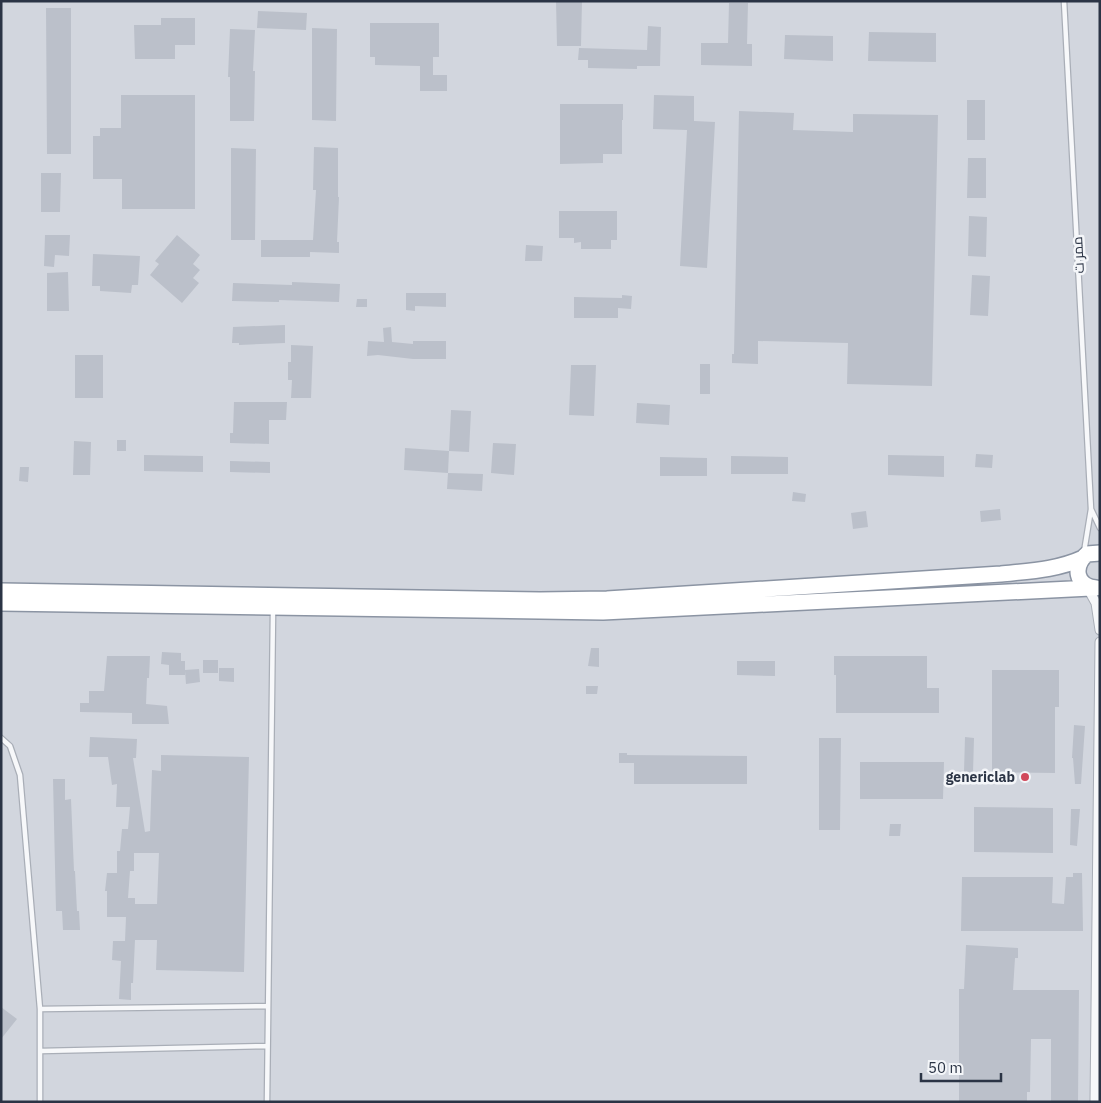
<svg xmlns="http://www.w3.org/2000/svg" width="1101" height="1103" viewBox="0 0 1101 1103" font-family="'IBM Plex Sans',Cairo,sans-serif">
<style>
.built{fill:#d2d6de}
.building{fill:#bbc0ca;fill-rule:evenodd}
.lines{fill:none;stroke-linecap:round;stroke-linejoin:round}
.service-casing{stroke:#a9aeb7;stroke-width:7}
.minor-casing{stroke:#a9aeb7;stroke-width:11}
.trunk-casing{stroke:#8b94a3;stroke-width:18}
.service{stroke:#f7f8fa;stroke-width:4.5}
.minor{stroke:#f7f8fa;stroke-width:9}
.trunk{stroke:#fff;stroke-width:15}
.poi-dot{fill:#d1495b;stroke:#f4f6f9;stroke-width:2}
.labels{text-anchor:middle;dominant-baseline:central;stroke-width:5;stroke-linejoin:round;paint-order:stroke}
.street-label{font-size:14px;fill:#2b3445;stroke:#f4f6f9}
.poi-label{font-size:14px;font-weight:bold;fill:#2b3445;stroke:#f4f6f9;text-anchor:end}
</style>
<rect width="100%" height="100%" fill="#e4e7ec"/>
<path class="built" d="M1 1H1100V1102H1Z"/>
<path class="building" d="M556 1H582L581 46H557Z
M729 3H748L747 44H752V66L701 65V43H728Z
M46 8H71V154H47Z
M258 11 307 13 306 30 257 28Z
M161 18H195V45H175V59H135L134 25H161Z
M370 23H439V57H433V75H447V91H420V66L375 65V57H370Z
M648 26 661 27 660 66H637V69L588 68V60H578L579 48 647 50Z
M312 28 337 29 336 121 312 120Z
M230 29 255 30 253 71H255L254 121H230V77H228Z
M869 32 936 33V62L868 61Z
M785 35 833 36V61L784 59Z
M121 95H195V209H122V179H93V136H100V128H121Z
M654 95 694 96V121L715 122 707 268 680 266 687 130 653 129Z
M967 100H985V140H967Z
M560 104H623V120H622V154H603V163L560 164Z
M739 111 794 113 793 130 853 132V114L938 115 932 386 847 384 848 343 758 341V364L732 363V354H734Z
M314 147 338 148V197H339L337 242H339V253L310 252V257H261V240H313L316 190H313Z
M231 148 256 149 255 240H231Z
M968 158H986V198H967Z
M41 173H61L60 212H41Z
M559 211H617V240H611V249H581V242L574 243V238H559Z
M969 216 987 217 986 257 968 256Z
M45 235H70L69 256 55 255 54 267 44 266Z
M177 235 200 255 193 264 200 270 193 278 199 283 182 303 150 275 159 264 155 261Z
M526 245 543 246 542 261H525Z
M93 254 140 256 138 285H132L131 293 100 291V286H92Z
M68 272 69 311H47V273Z
M972 275 990 276 988 316 970 315Z
M292 282 340 284 339 302 279 300V302L232 301 233 283 292 285Z
M406 293H446V307L415 306V311L406 310Z
M622 295 632 296 631 309 618 308V318H574V297L622 298Z
M357 299H367V307H356Z
M285 325V343L239 345V343H232L233 327Z
M391 327 392 342 413 344V341H446V359H413L378 355 367 356 368 341 384 342 383 328Z
M291 345 313 346 311 398H291L292 380H288V362H291Z
M75 355H103V398H75Z
M700 364H710V394H700Z
M571 365H596L594 416 569 415Z
M234 402H287L286 420H269V444L230 443V433H233Z
M637 403 670 405 669 425 636 423Z
M451 410 471 411 469 452 449 451Z
M117 440H126V451H117Z
M74 441 91 442 90 475H73Z
M493 443 516 444 514 475 491 473Z
M405 448 449 451 448 473 404 470Z
M976 454 993 455 992 468 975 467Z
M144 455 203 456V472L144 471Z
M888 455 944 456V477L888 475Z
M731 456 788 457V474H731Z
M660 457 707 458V476H660Z
M230 461 270 462V473L230 472Z
M20 467H29L28 482 19 481Z
M448 473 483 474 482 491 447 489Z
M793 492 806 494 805 502 792 501Z
M1000 509 1001 520 981 522 980 511Z
M866 511 868 527 853 529 851 513Z
M591 648H599V667L588 666Z
M162 652 181 653V661H185V670L199 669 200 682 186 684 185 671V675H169V665L161 664Z
M107 656H150L149 678H147L146 704 167 706 169 724H132V713L80 712V703H89V691H104Z
M834 656H927V688H939V713H836V675H834Z
M203 660H218V673H203Z
M737 661H775V676L737 675Z
M219 668H234V682L219 681Z
M992 670H1059V707H1055V773L992 772Z
M586 686H598L597 694H586Z
M1074 725 1085 726 1081 784H1075L1073 758H1072Z
M90 737 137 739 136 758H133L145 832 150 831 152 770 161 771V755L249 757 244 972 156 970 157 940H135L133 983H131V1000L119 999 121 961 112 960 113 941H125L126 917H107V891H105L107 873H117V851H120L122 829H128L130 807H116L117 784 112 785 108 757H89ZM134 853H159L157 904H135V898H128L130 871H134Z
M965 737 974 738 973 773 964 772Z
M819 738H841L840 830H819Z
M619 753H627V755L747 756V784H634V763H619Z
M860 762H944L943 799H860Z
M53 779H65V800L71 799 74 871H75L77 911H79L80 930H63L62 911H56Z
M974 807 1053 808V853L974 852Z
M1071 809H1080L1077 846 1070 845Z
M890 824H901L900 836H889Z
M1073 873H1082L1083 931H961L962 877H1053L1052 903 1064 904 1066 877H1073Z
M966 945 1018 948V958H1015L1013 990H1079L1078 1102H1051V1039H1031L1030 1092H1027V1102H959V989H964Z
M1 1007 17 1019 1 1039Z"/>
<g class="lines">
<defs>
<path id="service" d="M1064 1 1091 509 1084 552
M1091 509 1100 528
M1 738 10 746 20 775 40 1009V1102
M40 1009 268 1006
M41 1051 267 1046
M267 1102 273 611"/>
<path id="minor" d="M1086 585 1096 603 1100 630
M1095 1102 1100 642"/>
<path id="trunk" d="M1096 588C1075 586 1073 566 1087 554L1100 553
M1 591 540 600 607 599 1001 574C1029 571 1057 570 1083 558
M1 603 603 612 1091 588"/>
</defs>
<use href="#service" class="service-casing"/>
<use href="#minor" class="minor-casing"/>
<use href="#trunk" class="trunk-casing"/>
<use href="#service" class="service"/>
<use href="#minor" class="minor"/>
<use href="#trunk" class="trunk"/>
</g>
<circle class="poi-dot" cx="1025" cy="777" r="5"/>
<g class="labels">
<g class="street-label">
<text transform="translate(1078 255) rotate(-93)">ممر ت</text>
</g>
<g class="poi-label">
<text x="1015" y="777">genericlab</text>
</g>
</g>
<rect width="1101" height="1103" fill="none" stroke="#2b3445" stroke-width="5"/>
<path d="M921 1073v8h80v-8" fill="none" stroke="#2b3445" stroke-width="2.5"/>
<text x="928" y="1073" font-size="15" fill="#2b3445" stroke="#f4f6f9" stroke-width="4" paint-order="stroke">50 m</text>
</svg>
